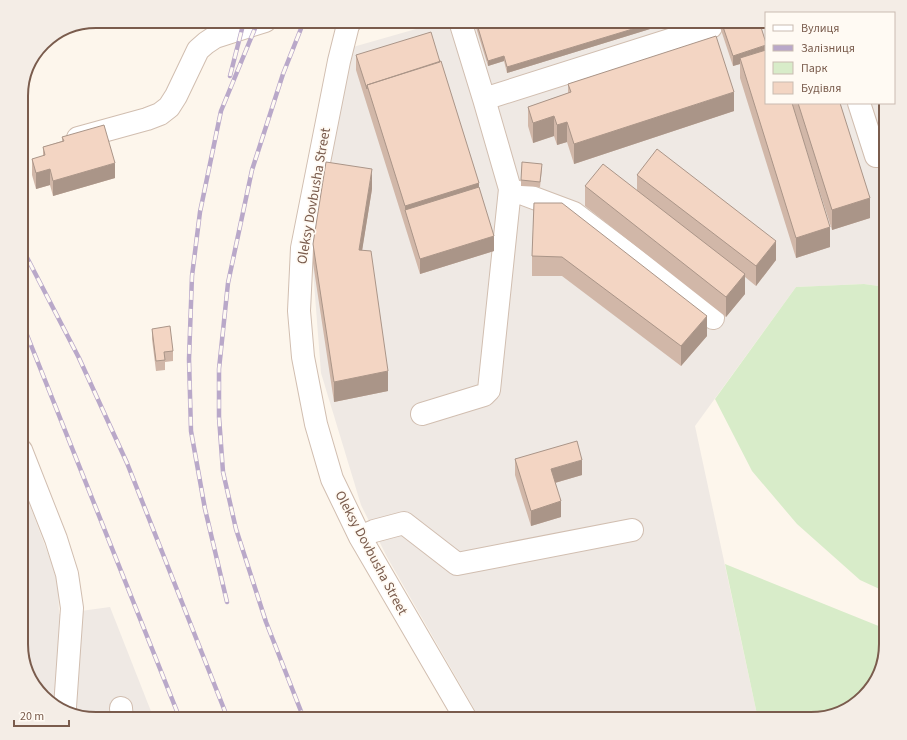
<svg xmlns="http://www.w3.org/2000/svg" width="907" height="740" viewBox="0 0 907 740" font-family="'Source Sans 3',sans-serif">
<style>
.industrial{fill:#efe9e4}
.green{fill:#d8ecc9}
.lines{fill:none;stroke-linecap:round;stroke-linejoin:round}
.minor-casing{stroke:#d1beb0;stroke-width:24}
.minor{stroke:#fff;stroke-width:22}
.rail-casing{stroke:#b9a8c9;stroke-width:4.5}
.rail{stroke:#fffaf3;stroke-width:3;stroke-dasharray:9;stroke-linecap:butt}
.wall{fill:#d1b7a8}
.shaded-wall{fill:#aa9588}
.building{fill:#f3d5c3;stroke:#aa9588}
.labels{text-anchor:middle;dominant-baseline:central;stroke-width:3.5;stroke-linejoin:round;paint-order:stroke}
.street-label{font-size:14px;fill:#7a5c4d;stroke:#fffaf3}
.rim{fill:none;stroke:#7a5c4d;stroke-width:2}
</style>
<rect width="100%" height="100%" fill="#fdf6ec"/>
<path class="industrial" d="M444 21H766V103H886V287L864 284 796 287 695 426 758 719H480L387 557 361 505 321 373 312 257 346 49Z
M21 482 58 580 59 614 110 607 154 719H96L47 700 29 677 21 648Z"/>
<path class="green" d="M864 284 886 287V592L860 580 797 524 752 471 715 399 796 287Z
M725 564 886 629V644L867 693 844 711 811 719H758Z"/>
<g class="lines">
<defs>
<path id="minor" d="M351 21 348 25 339 61 302 248 299 311 303 357 316 424 332 479 360 537 466 719
M460 21 484 99 711 27
M859 103 876 156
M78 138 147 119 160 114 169 107 176 96 198 50 206 43 215 37 265 21
M510 189 574 213 713 318
M422 414 484 395 489 390 510 189 484 99
M21 450 56 539 67 574 72 608 65 707
M360 537 374 531 404 523 457 564 632 530
M121 708 122 719"/>
</defs>
<use href="#minor" class="minor-casing"/>
<use href="#minor" class="minor"/>
<defs>
<path id="rail" d="M230 76 244 21
M21 246 79 358 127 463 228 719
M21 320 180 719
M227 602 205 509 191 431 189 359 192 276 200 212 221 111 258 21
M304 719 266 622 236 529 223 472 219 417V369L228 283 252 170 283 74 304 21"/>
</defs>
<use href="#rail" class="rail-casing"/>
<use href="#rail" class="rail"/>
</g>
<path class="wall" d="M474 21H676L507 73 504 61 488 66Z
M718 21H759L766 103H840L870 218 832 230 799 127 830 247 796 258 740 78V64L733 66Z
M356 55 479 187 494 251 420 274 356 70Z
M568 84 734 111 574 164 567 142 557 145 554 136 533 143 528 126V107L568 93Z
M62 137 115 178 53 196 50 185 36 189 32 175V159L43 156V147L62 141Z
M542 169 540 187 521 186V180Z
M637 175 776 260 756 286 745 277V294L726 317 585 206V186L637 190Z
M372 189 362 250 388 391 334 402 313 263V244Z
M534 203 707 336 681 366 562 276H532V256Z
M152 329 173 351V361L165 362V370L156 371 152 339Z
M515 459 582 475 555 483 561 517 531 526 515 475Z"/>
<path class="shaded-wall" d="M659 21H676L507 73V67Z
M766 45V55L740 58V64L733 66V56Z
M504 56V61L488 66V61Z
M734 92V111L574 164V144Z
M554 116V136L533 143V123Z
M567 122V142L557 145V125Z
M115 163V178L53 196V181Z
M50 169V185L36 189V173Z
M372 169V189L359 270V250Z
M479 183V203L405 210V206Z
M870 198V218L832 230V210Z
M830 227V247L796 258V238Z
M494 236V251L420 274V259Z
M776 241V260L756 286V266Z
M745 274V294L726 317V297Z
M707 316V336L681 366V346Z
M388 371V391L334 402V382Z
M582 460V475L551 484V469Z
M561 501V517L531 526V511Z"/>
<path class="building" d="M476 21H659L507 67 504 56 488 61Z
M721 21H759L766 43V45L733 56Z
M431 32 440 62 367 85V89L356 55Z
M716 36 734 92 574 144 567 122 557 125 554 116 533 123 528 107 571 92 568 84Z
M766 50V103H792L830 227 796 238 740 58Z
M441 61 479 183 405 206 367 85Z
M798 103H840L870 198 832 210Z
M104 125 115 163 53 181 50 169 36 173 32 159 45 155 43 147 64 141 62 137Z
M657 149 776 241 756 266 637 175Z
M326 162 372 169 359 250 371 251 388 371 334 382 313 244Z
M522 162 542 164 540 182 521 180Z
M603 164 745 274 726 297 585 186Z
M479 187 494 236 420 259 405 210Z
M534 203H562L707 316 681 346 562 257 532 256Z
M170 326 173 351 164 352 165 360 156 361 152 329Z
M577 441 582 460 551 469 561 501 531 511 515 459Z
M21 649H25L24 659Z"/>
<g class="labels">
<g class="street-label">
<text transform="translate(314 196) rotate(-80)">Oleksy Dovbusha Street</text>
<text transform="translate(371 553) rotate(62)">Oleksy Dovbusha Street</text>
</g>
</g>
<path d="M0 0H907V740H0ZM96 28H811A68 68 0 0 1 879 96V644A68 68 0 0 1 811 712H96A68 68 0 0 1 28 644V96A68 68 0 0 1 96 28Z" fill="#f4ede6" fill-rule="evenodd"/>
<path class="rim" d="M96 28H811A68 68 0 0 1 879 96V644A68 68 0 0 1 811 712H96A68 68 0 0 1 28 644V96A68 68 0 0 1 96 28Z"/>
<rect x="765" y="12" width="130" height="92" fill="#fffaf3" stroke="#cabbb1"/>
<rect x="773" y="25" width="20" height="6" fill="#ffffff" stroke="#cabbb1"/>
<text x="801" y="32" font-size="12" fill="#7a5c4d">Вулиця</text>
<rect x="773" y="45" width="20" height="6" fill="#b9a8c9" stroke="#cabbb1"/>
<text x="801" y="52" font-size="12" fill="#7a5c4d">Залізниця</text>
<rect x="773" y="62" width="20" height="12" fill="#d8ecc9" stroke="#cabbb1"/>
<text x="801" y="72" font-size="12" fill="#7a5c4d">Парк</text>
<rect x="773" y="82" width="20" height="12" fill="#f3d5c3" stroke="#cabbb1"/>
<text x="801" y="92" font-size="12" fill="#7a5c4d">Будівля</text>
<path d="M14 720v6h55v-6" fill="none" stroke="#7a5c4d" stroke-width="2"/>
<text x="20" y="720" font-size="12" fill="#7a5c4d" stroke="#fffaf3" stroke-width="3" paint-order="stroke">20 m</text>
</svg>
